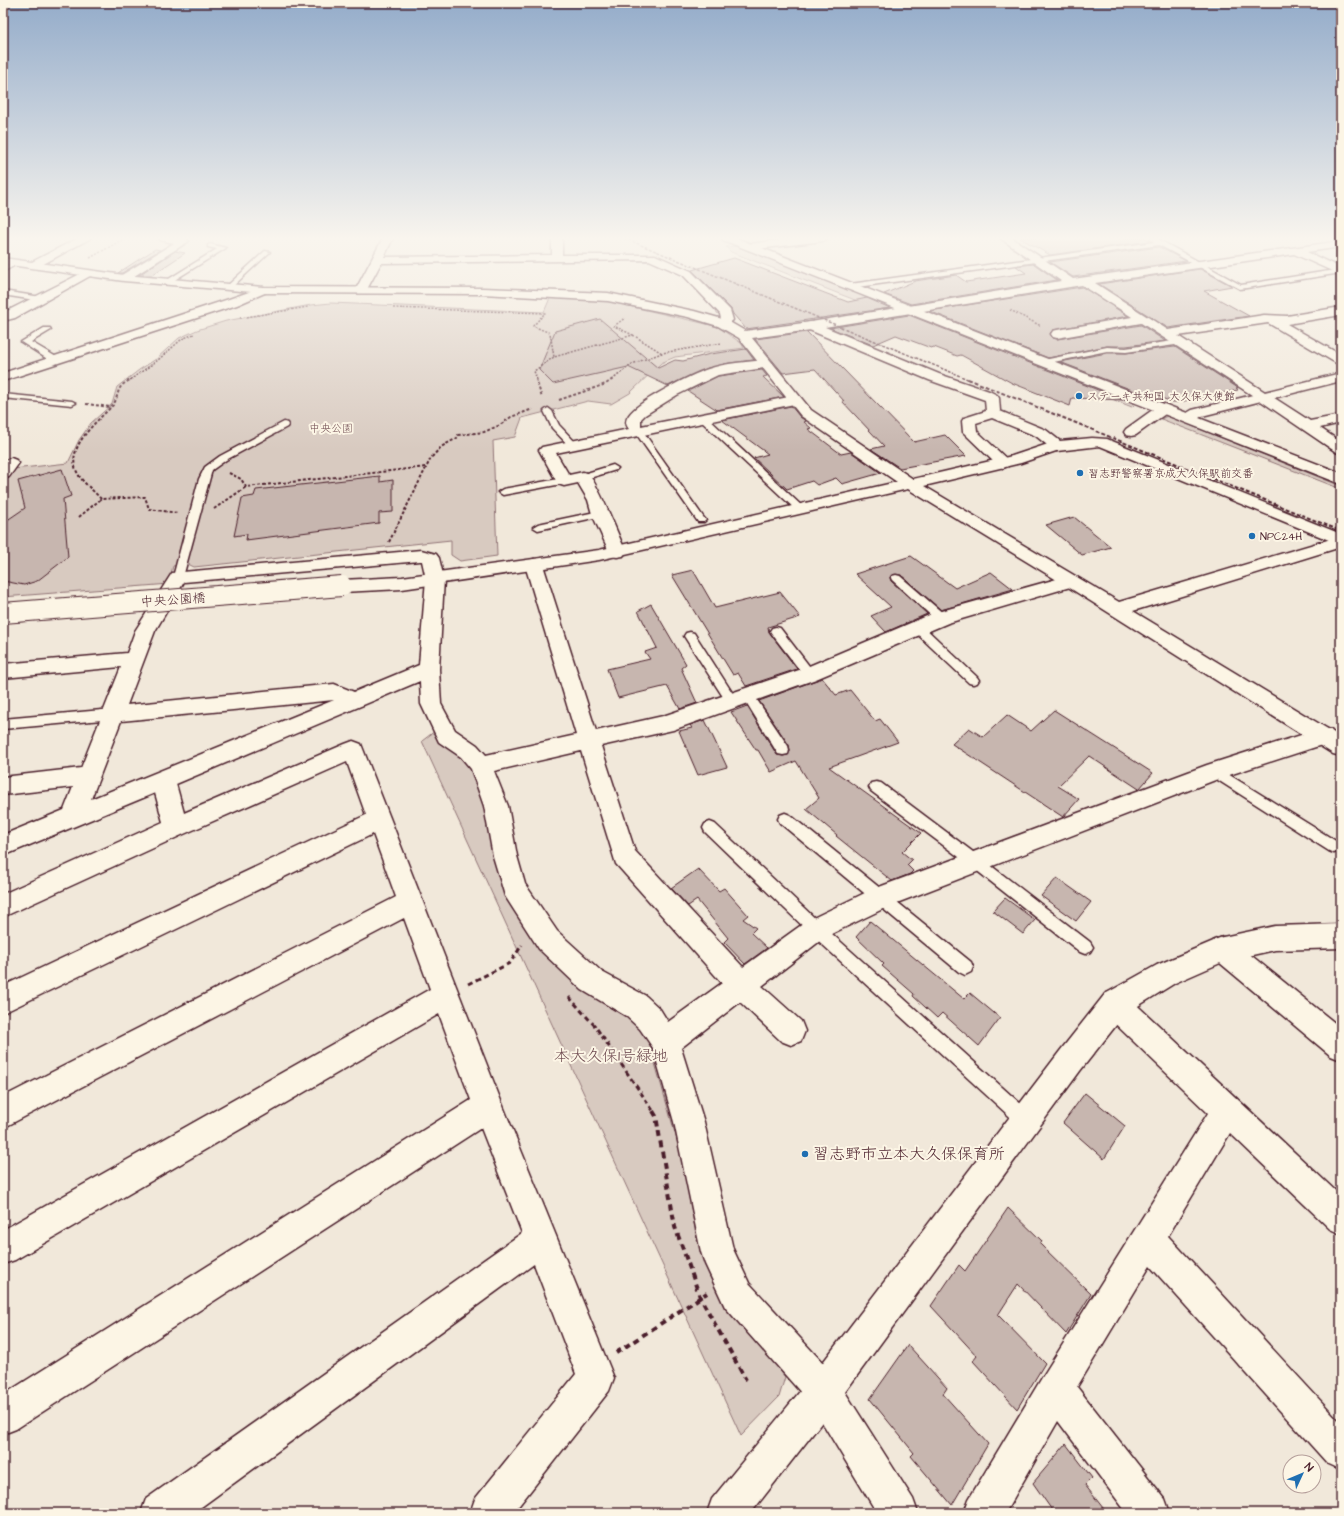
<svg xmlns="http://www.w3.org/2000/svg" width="1344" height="1516" viewBox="0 0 1344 1516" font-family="'Architects Daughter','Klee One',sans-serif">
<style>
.green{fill:#d8cac0;stroke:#917476}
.building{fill:#c7b6af;stroke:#4a1f2b}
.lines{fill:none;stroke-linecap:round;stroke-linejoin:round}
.service-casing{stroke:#4a1f2b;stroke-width:3}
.minor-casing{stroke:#4a1f2b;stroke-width:3}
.tertiary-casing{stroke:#4a1f2b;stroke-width:3}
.path-far3{stroke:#4a1f2b;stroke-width:1.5;stroke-dasharray:2 1.5;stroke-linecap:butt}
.path-far2{stroke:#4a1f2b;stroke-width:2;stroke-dasharray:3 2;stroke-linecap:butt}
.path-far1{stroke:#4a1f2b;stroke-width:3;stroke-dasharray:5 3.5;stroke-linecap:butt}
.path{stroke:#4a1f2b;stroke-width:4;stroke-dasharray:6 4.5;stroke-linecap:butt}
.service{fill:#fcf5e5;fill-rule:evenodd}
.minor{fill:#fcf5e5;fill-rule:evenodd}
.tertiary{fill:#fcf5e5;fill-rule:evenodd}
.rail-far1{stroke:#4a1f2b;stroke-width:1.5;stroke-dasharray:3 1.5;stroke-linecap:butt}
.rail{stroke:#4a1f2b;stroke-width:2;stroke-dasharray:4 2;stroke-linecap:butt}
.tertiary-bridge-casing{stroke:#4a1f2b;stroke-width:22;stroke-linecap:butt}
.tertiary-bridge{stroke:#fcf5e5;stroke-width:20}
.poi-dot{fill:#1f6fb2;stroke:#fcf5e5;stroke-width:1.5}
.labels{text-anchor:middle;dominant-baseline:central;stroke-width:4;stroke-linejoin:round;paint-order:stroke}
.far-poi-label{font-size:11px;fill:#4a1f2b;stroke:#fcf5e5;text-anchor:start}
.far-park-label{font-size:11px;fill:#6e4a50;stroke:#fcf5e5}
.street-label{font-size:13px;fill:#4a1f2b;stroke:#fcf5e5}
.near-park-label{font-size:16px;fill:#6e4a50;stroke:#fcf5e5}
.near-poi-label{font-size:16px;fill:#4a1f2b;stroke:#fcf5e5;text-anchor:start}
</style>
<rect width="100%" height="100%" fill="#f1e8da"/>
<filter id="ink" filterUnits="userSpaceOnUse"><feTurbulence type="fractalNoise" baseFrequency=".025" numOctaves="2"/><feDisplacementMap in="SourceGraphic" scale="8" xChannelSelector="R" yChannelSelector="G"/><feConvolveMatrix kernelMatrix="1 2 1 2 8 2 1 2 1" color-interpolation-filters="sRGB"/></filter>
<g filter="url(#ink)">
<path class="green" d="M737 246 876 301 880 303 868 305 731 252 726 247Z
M550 298 607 301 702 323 718 327 741 343 744 348 675 357 661 363 630 393 611 404 588 401 522 418 515 437 493 441 497 556 460 561 451 555V540L194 567 188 564 173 566 169 581 170 584 3 597V482L13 469 68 463 79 440 91 423 112 404 117 387 139 370 156 359 179 338 197 330 226 321 311 305 331 303 544 312Z
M919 317 1135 404 1132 407 909 319Z
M1167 416 1341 486V489L1161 419Z
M435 731 463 758 474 773 495 835 506 892 611 1006 646 1032 681 1154 697 1239 729 1304 785 1377 779 1397 741 1436 422 741Z"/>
<path class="building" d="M1020 238H1146L1150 241 1050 255Z
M1159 247 1186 261 1073 277 1050 262Z
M155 249 160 250 122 273H118Z
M175 251 185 253 152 275H139Z
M734 258 848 302 867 298 890 308 746 329 733 314 731 309 692 270Z
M1034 264 1057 280 911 304 884 294 915 281 956 275 966 282 1026 273 1016 266Z
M1200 269 1232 286 1204 291 1249 316 1168 328 1099 284Z
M1082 287 1128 316 1053 330 1050 333 1053 338 1057 339 1141 325 1165 341 1126 346H1107L1048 358 929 311Z
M909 315 1123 400 1072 398 1070 406 1012 383 961 355 957 356 934 347 931 348 896 335 873 345 830 328Z
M600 319 658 368 675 360 683 361 710 354 746 349 754 360 729 363 708 368 668 386 628 367 553 384 539 370 555 331Z
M807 332 914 442 945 435 966 456 900 468 871 449 884 446 842 401H844L815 369 783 373 755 339Z
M1175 347 1238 388H1236L1238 390 1179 402H1172L1143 391 1140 393 1060 362 1107 353H1126Z
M762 370 767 376 763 377 784 397 717 410 688 391 718 376Z
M791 406 800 417 806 421 804 422 811 428 808 429 841 454 851 452 881 473 842 484 836 478 817 485 812 481 787 489 754 458 768 454 722 420Z
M62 469 71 496 63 499 68 557 37 581 24 585 3 581V523L25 508 18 481Z
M380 476V482L393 480V512L379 513V523L246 540 247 534 234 536 242 498 254 496 256 490Z
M1074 517 1111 547 1082 555 1046 525Z
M911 556 955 588 991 572 1013 589 941 610 901 575H892L890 577 891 581 927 614 886 632 871 616 891 607 855 574Z
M693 570 715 608 780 592 800 617 768 627 769 632 797 669 746 686 738 673 733 675 672 575Z
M651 604 686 664 681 668 697 703 680 709 667 686 618 698 607 669 650 659 645 652 657 648 638 611Z
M822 678 836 695 850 690 875 721 880 719 898 742 829 767 921 833 902 852 912 860 907 865 913 871 910 874 892 881 836 836 837 835 806 809 819 798 796 761 771 772 758 750H756L731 712 747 706 777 755 783 756 788 755 790 750 789 745 759 701Z
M1054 710 1153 773 1139 789 1089 756 1058 786 1079 799 1063 817 952 744 969 728 983 737 1007 715 1031 731Z
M705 720 727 767 698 775 679 731 692 728 690 725Z
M698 869 719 891 724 888 748 915 743 919 756 928 751 933 767 948 745 964 724 942 728 938 697 900 688 906 671 888Z
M1057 878 1091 902 1076 921 1041 896Z
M1005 898 1035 920 1023 934 993 911Z
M870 921 964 999 970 993 1000 1018 979 1046 942 1013 937 1018 913 996 914 994 882 966 884 964 856 937Z
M1085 1093 1125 1126 1104 1159 1063 1123Z
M1008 1208 1042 1241 1040 1244 1091 1294 1066 1334 1018 1284 998 1315 1045 1363 1017 1409 973 1361 977 1356 931 1306 959 1265 965 1271Z
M908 1345 947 1388 943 1394 988 1444 952 1505 911 1456 914 1453 870 1399Z
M1066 1444 1092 1478 1085 1485 1107 1513H1054L1033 1483Z"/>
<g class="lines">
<defs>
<path id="service" d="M1151 238H1156L1163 242 1241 285 1341 269V273L1240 289 1159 245 850 288 847 286 850 284 1154 242 1151 240Z
M210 244 226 248 168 284H164V282L217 249 208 247V245Z
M265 251 270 252 231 288H227V286Z
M14 262 19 263 3 272V267Z
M3 291 41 297 44 299 41 301 3 295Z
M44 328H50L51 330 31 342 58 358V362H52L21 342Z
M1179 340H1182V344L1126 352 1107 351 1044 364 1040 362 1044 360 1107 347 1126 348Z
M3 394 72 401 76 403 72 405 3 398Z
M548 408 552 411 559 425 576 443 577 445 576 447H570L552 428 544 411Z
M704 416 707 417 803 507 805 509 803 511H797L701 421 700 419Z
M284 422 287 423 288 425 287 427 226 460 212 470 183 577 178 580 174 579 173 577 199 479 205 467 220 456Z
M639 429 642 430 704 518 706 520 704 522H698L635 432Z
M613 465 618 468 616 470 583 480 578 477 580 475Z
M564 478 567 479 569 481 567 483 503 495 498 492 503 489Z
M600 511 605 514 603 516 538 530 533 527 538 524Z
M896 575 900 576 945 615 947 618 945 621H937L892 580 891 578 892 576Z
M917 623 921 624 977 677 979 680 977 683 973 684 969 683 913 630 911 627 913 624Z
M776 627 780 628 813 671 815 674 813 677 809 678 805 677 772 634 770 631 772 628Z
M690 632 694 633 735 697 737 700 735 703 731 705 727 703 684 636 686 633Z
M747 690 751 691 788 746 789 750 788 754 783 755 778 754 743 697 741 694 743 691Z
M113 709 117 711 119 714 117 717 113 719 3 729V719Z
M1215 766 1339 843 1341 847 1339 851 1334 853 1329 851 1210 775 1208 771 1210 767Z
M876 782 881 783 981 858 1090 942 1093 947 1090 952 1085 954 1080 952 971 866 871 791 869 787 871 783Z
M785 813 790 815 971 962 973 967 971 972 965 975 959 972 780 823 778 819 780 815Z
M710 822 715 824 821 924 1032 1114 1035 1120 1032 1126 1026 1129 1020 1126 811 934 705 832 703 828 705 824Z"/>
<path id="minor" d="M78 238H91L38 267H30L28 265 30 263Z
M159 238H185L189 241 128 280H120L118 278 120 276 174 243 160 240Z
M383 238H393L384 257 552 255V238H562V255H655L691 271 730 310 733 320 726 326H718L716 323 721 319 720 314 683 275 649 260 381 263 365 293H357L355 291Z
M797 238H828L823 241 749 250 744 247 749 244Z
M1000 238H1012L1073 279 1341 241V247L1307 252 1341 268V275L1294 254 1095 283 1168 330 1264 315 1287 316 1341 307V315L1287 324 1341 355V364L1336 363 1268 323 1178 336 1310 421 1341 415V423L1320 428 1341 442V454L1336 452 1258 399 1141 323 1057 338 1053 337 1051 334 1053 331 1057 330 1132 317 1082 285 825 327 939 374 989 391 997 395 999 398 1000 411 1046 430 1060 441 1092 438 1107 439 1341 534V545L1100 446 1057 451 1052 449 1036 436 992 418 976 423 977 431 1011 463 1008 466 1003 468 998 466 963 432 962 421 964 418 986 411 985 400 929 380 807 329 805 326 807 323 811 322 1061 281Z
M86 271 92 274 90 276 15 318 3 321V313Z
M263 287 267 288 269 290 267 292 237 305 3 381V373L229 299Z
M765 360 770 361 772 364 770 367 718 375 677 395 645 415 641 419V426L794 396 799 397 801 400 799 403 556 453 569 475 583 472 589 474C604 497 614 526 626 552L623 556 617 557 611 556 592 514 588 500 578 483 564 486 558 484 539 450 542 447 629 429C625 424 625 420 629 415 638 401 691 375 708 369 726 363 746 362 765 360Z
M1163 405 1168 406 1170 409 1168 412 1136 435 1131 436 1126 435 1124 432 1126 429 1158 406Z
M11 458 16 460 19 463 9 477 3 479C3 469 1 461 11 458Z
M421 550 436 554 439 558 444 579 439 669 441 704 455 730 477 745 486 755 576 735 525 565 528 561 534 559 540 561 543 565 596 731 663 716 802 669 934 613 1071 575 1077 577 1080 581 1077 585 948 623 816 679 673 730 601 746 635 851 743 967 807 921 871 890 1207 765 1323 728 1331 730 1334 736 1331 742 1223 777 889 906 825 937 762 986 801 1021 805 1031 801 1041 791 1045 781 1041 740 1002 681 1048 704 1122 733 1249 749 1283 837 1378 842 1391 837 1404 824 1409 811 1404 725 1307 705 1264 701 1252 674 1122 653 1048 640 1029 626 1016 582 990 539 949 505 896 493 856 484 806 471 769 461 757 439 742 421 704 420 681 176 784 184 813 345 744 353 741 361 744 503 1106 614 1378 609 1391 513 1513H470L475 1499 576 1374 534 1264 193 1513H141L146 1499 522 1233 481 1128 16 1429 3 1434V1395L471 1100 439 1014 15 1260 3 1264V1230L430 989 404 918 3 1128V1097L396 897 373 834 3 1013V986L366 815 347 762 184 834 3 917V894L163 822 155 793 3 856V835L64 810 73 787 3 795V777L81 768 121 667 3 678V664L127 653 135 631 172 573ZM420 561H422L426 579 419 665 354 692 334 684 127 705 155 631 184 582ZM334 700 91 799 121 721ZM581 751 616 864 722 983 668 1022 660 1009 646 996 602 972 557 931 525 884 517 856 508 806 494 771Z
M1223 937 1232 940 1341 1028V1060L1331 1056 1214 958 1210 949 1214 940Z
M1115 990 1125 994 1341 1196V1234L1330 1229 1230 1133 1168 1236 1341 1423V1470L1328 1464 1150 1266 1077 1387 1165 1499 1170 1513H1127L1058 1421 1005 1513H964L969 1499 1043 1376 1208 1113 1105 1014 1101 1004 1105 994Z"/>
<path id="tertiary" d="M722 238H736L1187 413 1192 410 1341 373V381L1202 416 1199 418 1341 473V484L723 240Z
M3 258 124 275 263 287 482 288 608 293 694 311 726 320 745 331 811 322 815 323 817 326 815 329 811 330 752 338 811 410 913 479 1012 456 1057 441 1062 443 1065 446 1062 449 1021 463 924 486 1119 602 1341 536V547L1133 611 1341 737V756L1333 754 1065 585 908 489 599 560 402 589 342 592 336 590 333 586 336 582 342 580 402 577 599 550 897 482 801 416 739 338 718 326 688 317 608 301 482 294 263 293 124 281 3 264Z
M1341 924V948L1275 950 1225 961 1175 983 1125 1014 1080 1071 845 1392 913 1499 918 1513H877L822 1422 751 1513H707L712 1499 811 1378 1060 1051 1105 994 1157 965 1223 937 1275 926Z"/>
</defs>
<use href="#service" class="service-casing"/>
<use href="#minor" class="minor-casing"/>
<use href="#tertiary" class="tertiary-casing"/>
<path class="path-far3" d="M90 258 125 238
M393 308 545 313 533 326 550 333 554 357 633 335 614 326 625 318
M1010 310 1041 326
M240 318 308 307
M633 335 662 353
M130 380 158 360 182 339 194 334
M537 380 534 371 554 357
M612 380 632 364 662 353 722 343"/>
<path class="path-far2" d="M536 379 542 398
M559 400 606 384 613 379
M86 404 111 407
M229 473 241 479 246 487 426 467
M101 499C94 491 83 483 78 474 63 448 97 422 113 405 117 400 117 393 120 388 122 384 128 381 132 379
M214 509 246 487
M79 517 101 499 145 497 149 509 178 513
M389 542 431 458 441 447 457 438 458 435 484 432 500 425 511 417 533 409"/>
<path class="path-far1" d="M468 984 510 963 522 945
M569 997 595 1026 654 1112"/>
<path class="path" d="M653 1111 656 1116 675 1227 700 1297 746 1380
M616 1353 707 1293"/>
<use href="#service" class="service"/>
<use href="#minor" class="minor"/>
<use href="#tertiary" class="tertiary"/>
<path class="rail-far1" d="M624 238 970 380"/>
<path class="rail" d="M968 379 1341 531"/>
<defs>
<path id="tertiary-bridge" d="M3 613 342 586"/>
</defs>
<use href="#tertiary-bridge" class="tertiary-bridge-casing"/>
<use href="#tertiary-bridge" class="tertiary-bridge"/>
</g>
</g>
<linearGradient id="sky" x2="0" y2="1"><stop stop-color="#94acca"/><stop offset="0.53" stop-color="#f9f5ee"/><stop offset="1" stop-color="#f9f5ee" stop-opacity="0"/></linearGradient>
<rect width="1344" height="450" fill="url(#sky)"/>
<g class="poi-dot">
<circle cx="1079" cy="396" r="4"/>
<circle cx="1080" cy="473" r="4"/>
<circle cx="1252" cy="536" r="4"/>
<circle cx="805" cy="1154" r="4"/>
</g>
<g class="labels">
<g class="far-poi-label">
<text x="1087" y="396">ステーキ共和国 大久保大使館</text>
<text x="1088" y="473">習志野警察署京成大久保駅前交番</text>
<text x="1260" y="536">NPC24H</text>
</g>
<g class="far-park-label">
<text x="331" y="428">中央公園</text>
</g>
<g class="street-label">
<text transform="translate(173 600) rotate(-4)">中央公園橋</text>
</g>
<g class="near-park-label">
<text x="611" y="1056">本大久保1号緑地</text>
</g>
<g class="near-poi-label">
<text x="813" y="1154">習志野市立本大久保保育所</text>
</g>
</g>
<rect width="1344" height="1516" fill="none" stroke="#fcf5e5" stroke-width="16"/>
<rect x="8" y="8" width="1328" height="1500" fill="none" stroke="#4a1f2b" stroke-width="1.5" filter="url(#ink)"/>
<g transform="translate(1302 1474) rotate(46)"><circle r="19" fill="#fcf5e5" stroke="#b59f9b"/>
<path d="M0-3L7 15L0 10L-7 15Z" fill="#1f6fb2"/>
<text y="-6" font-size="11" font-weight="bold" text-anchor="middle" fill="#4a1f2b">N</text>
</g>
</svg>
